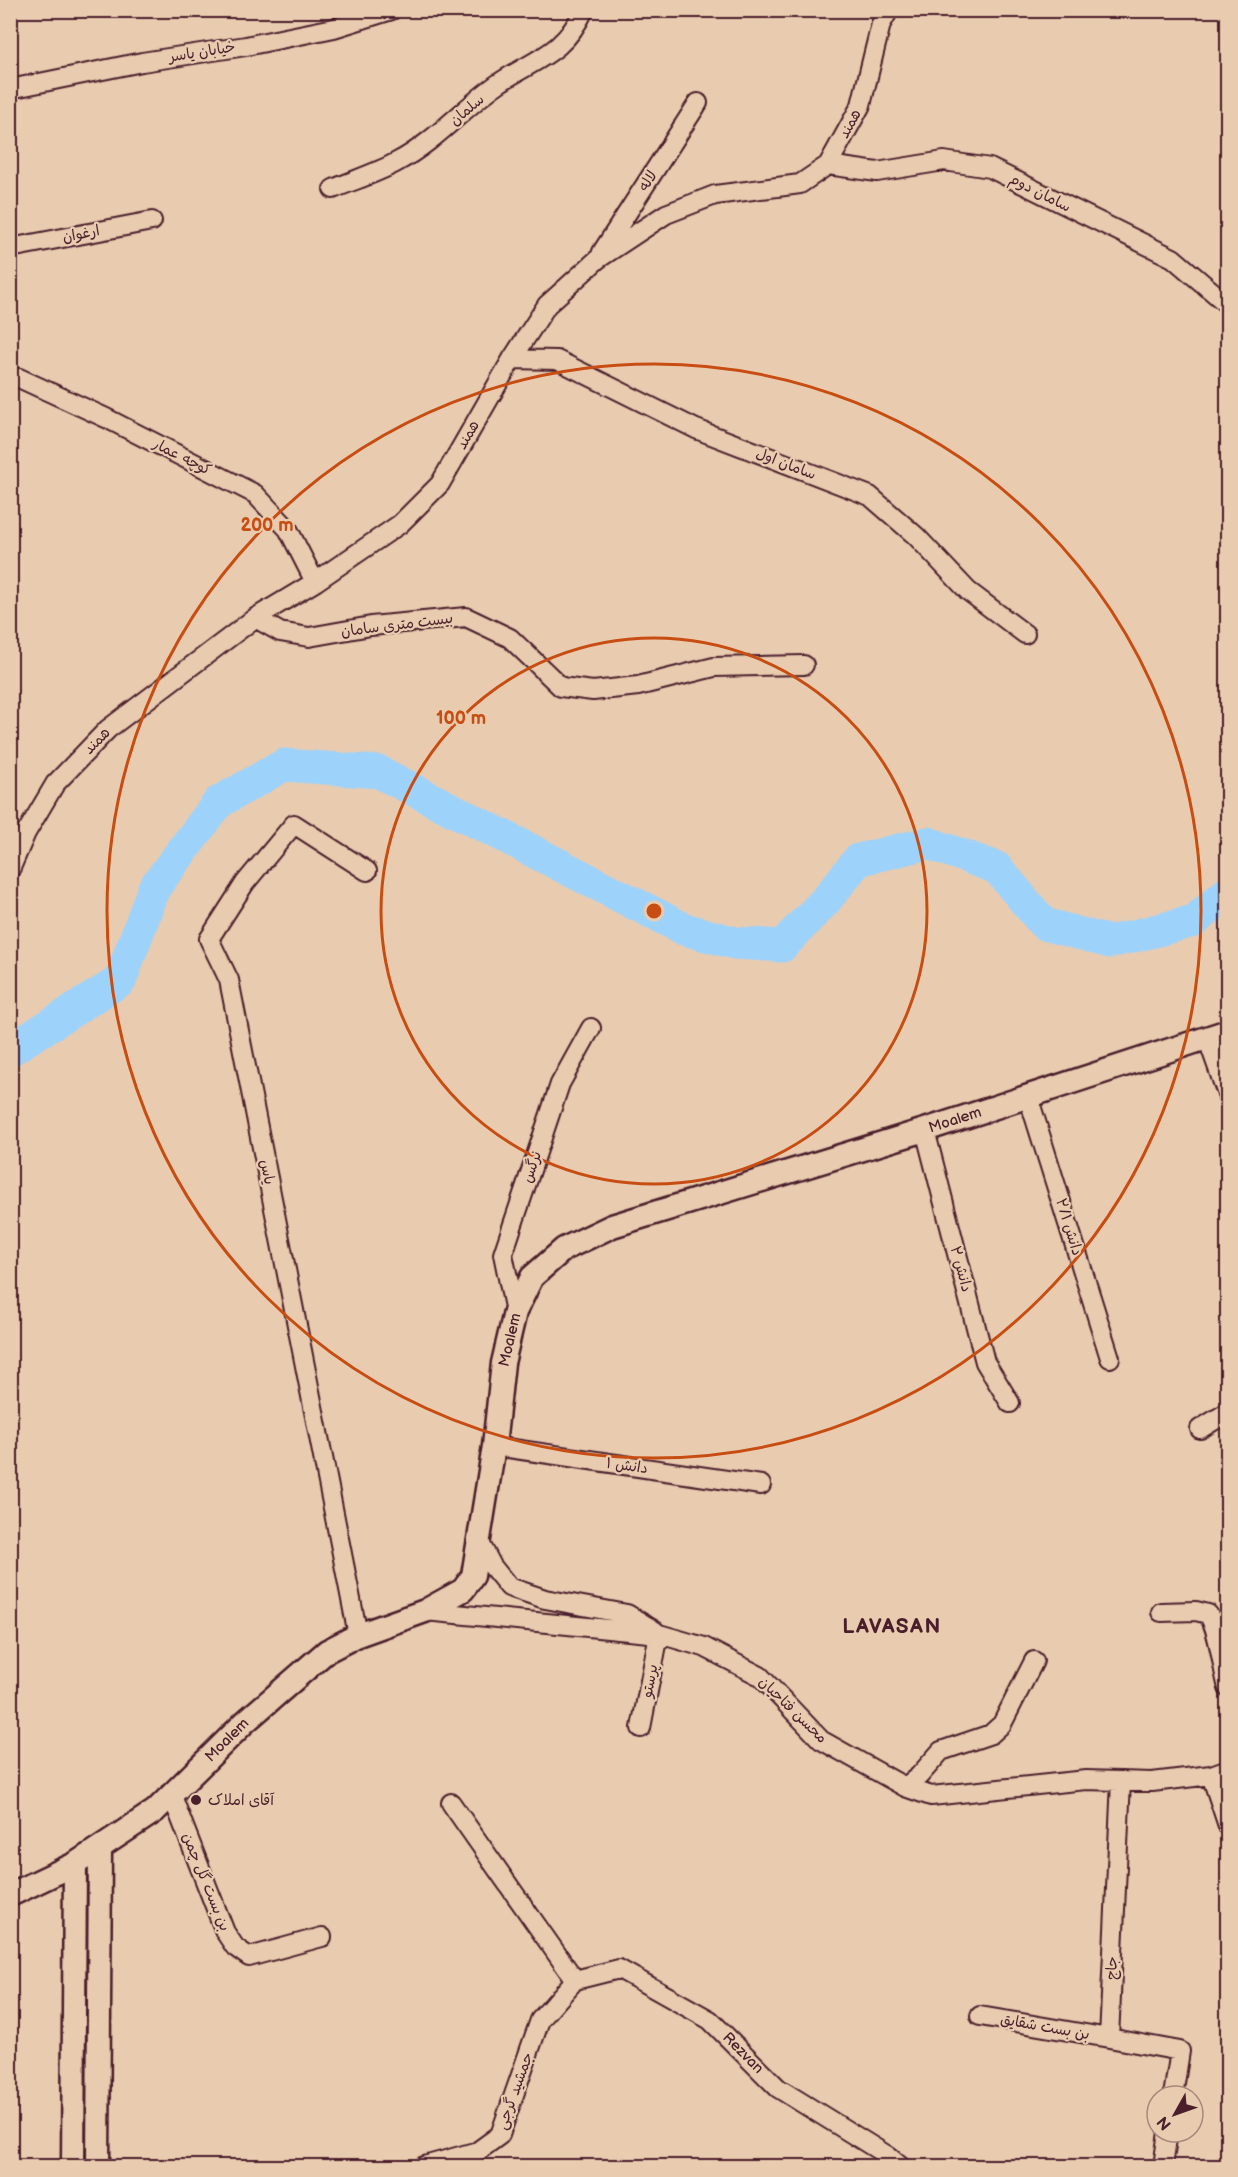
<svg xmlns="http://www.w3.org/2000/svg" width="1238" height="2177" viewBox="0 0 1238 2177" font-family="'Balsamiq Sans','Playpen Sans Arabic',sans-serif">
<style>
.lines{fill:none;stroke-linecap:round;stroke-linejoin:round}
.river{stroke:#9dd2fb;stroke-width:33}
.minor-casing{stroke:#4a1f2b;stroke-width:22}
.major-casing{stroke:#4a1f2b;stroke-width:27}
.minor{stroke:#e9ccb0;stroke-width:18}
.major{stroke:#e9ccb0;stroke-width:22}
.ring{fill:none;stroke:#c84d12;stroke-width:3}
.poi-dot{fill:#4a1f2b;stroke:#e9ccb0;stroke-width:2}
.labels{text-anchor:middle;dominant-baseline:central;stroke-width:4.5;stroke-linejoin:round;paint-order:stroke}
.street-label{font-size:15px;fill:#4a1f2b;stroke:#e9ccb0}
.poi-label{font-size:15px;fill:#4a1f2b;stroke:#e9ccb0;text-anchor:start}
.district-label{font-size:21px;font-weight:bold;letter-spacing:1.5px;fill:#4a1f2b;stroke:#e9ccb0}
.centre{fill:#c84d12;stroke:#e9ccb0;stroke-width:3}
.ring-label{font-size:18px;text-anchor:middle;font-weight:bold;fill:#c84d12;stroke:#e9ccb0;stroke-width:4.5;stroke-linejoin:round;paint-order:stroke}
</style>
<rect width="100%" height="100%" fill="#e9ccb0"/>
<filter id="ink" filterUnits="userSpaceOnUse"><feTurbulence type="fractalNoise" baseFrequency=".0167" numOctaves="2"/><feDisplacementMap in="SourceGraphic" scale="12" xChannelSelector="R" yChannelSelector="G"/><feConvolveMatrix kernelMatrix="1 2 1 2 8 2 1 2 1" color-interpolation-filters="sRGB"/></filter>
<g filter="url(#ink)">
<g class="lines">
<path class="river" d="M10 1050 120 981 154 888 219 802 284 765 379 772 684 929 735 943 782 946 826 900 858 860 928 843 997 868 1044 924 1110 942 1194 921 1228 892"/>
<defs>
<path id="minor" d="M10 89 142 62 246 46 334 28 392 10
M828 165 877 172 944 161 990 168 1173 258 1228 305
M333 189C354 180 377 173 397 162 435 142 464 107 499 83 536 58 563 55 584 10
M10 248 152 221
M602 252 698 103
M512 359 557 360 696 429 870 496 916 536 968 591 1025 634
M10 377 19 378 106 418 255 494 288 529 315 582
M255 618 280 632 309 637 371 626 466 617 510 638 561 687 593 691 638 686 714 667 804 665
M10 870 26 833 55 784 108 729 255 618 315 582 400 524 440 484 512 359 547 305 598 259 666 214 715 195 800 184 828 165 861 105 881 24 889 10
M1207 1037 1228 1097
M1028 1096 1110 1358
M925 1130 985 1362 1010 1403
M515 1312 503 1254 560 1084 591 1028
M1200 1429 1228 1412
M494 1446 761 1485
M478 1539 492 1566 509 1587 545 1599 627 1614 655 1631
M425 1611 659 1634 704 1647 760 1676 821 1740 905 1787 931 1796 1086 1780 1152 1782 1211 1775 1228 1769
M1161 1612 1196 1611 1208 1614C1219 1630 1222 1667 1228 1688
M358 1635 229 980 209 939 245 883 294 824 367 871
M641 1728 659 1634
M1211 1775 1228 1826
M1121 1781 1109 2038 1180 2051 1173 2096
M905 1787 919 1776 941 1751 991 1734 1002 1724 1034 1661
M172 1796 225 1932 235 1947 249 1957 322 1937
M451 1803 575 1980
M575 1980 619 1969 710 2020 778 2088 888 2156 900 2166
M980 2016 1109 2038
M424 2166 478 2151 500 2135 540 2020 575 1980
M1163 2166 1168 2132"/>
<path id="major" d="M10 1895 75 1864 155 1811 245 1722 327 1651 358 1635 425 1611 463 1590 473 1576 494 1446 503 1363 515 1312 532 1277 564 1249 612 1226 925 1130 1228 1031
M73 2166 75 1864
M98 2166 100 1849"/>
</defs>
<use href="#minor" class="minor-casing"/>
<use href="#major" class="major-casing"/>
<use href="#minor" class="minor"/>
<use href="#major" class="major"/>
</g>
</g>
<g class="ring">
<circle cx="654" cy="911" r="273"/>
<circle cx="654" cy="911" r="547"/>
</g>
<circle class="poi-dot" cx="196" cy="1800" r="6"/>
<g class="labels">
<g class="street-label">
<text transform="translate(202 52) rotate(-9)">خیابان یاسر</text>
<text transform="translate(467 110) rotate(-40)">سلمان</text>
<text transform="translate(850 124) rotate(-62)">همند</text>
<text transform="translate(648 181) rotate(-57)">لاله</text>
<text transform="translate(1040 193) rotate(27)">سامان دوم</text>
<text transform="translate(81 234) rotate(-11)">ارغوان</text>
<text transform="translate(468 435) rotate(-60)">همند</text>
<text transform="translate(182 457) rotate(27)">کوچه عمار</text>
<text transform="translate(786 464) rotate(21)">سامان اول</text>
<text transform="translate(397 625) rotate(-7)">بیست متری سامان</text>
<text transform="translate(97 741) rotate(-45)">همند</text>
<text transform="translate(955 1120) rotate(-18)">Moalem</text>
<text transform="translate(532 1167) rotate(-71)">نرگس</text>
<text transform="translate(267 1172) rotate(79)">یاس</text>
<text transform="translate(1069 1227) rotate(73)">دانش ۲/۱</text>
<text transform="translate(961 1269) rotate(75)">دانش ۲</text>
<text transform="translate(510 1340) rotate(-77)">Moalem</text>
<text transform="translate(627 1466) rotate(8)">دانش ۱</text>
<text transform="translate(650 1681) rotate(-79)">پرستو</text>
<text transform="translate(793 1710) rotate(44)">محسن فتاحیان</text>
<text transform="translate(227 1740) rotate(-45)">Moalem</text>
<text transform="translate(206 1882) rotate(68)">بن بست گل چمن</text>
<text transform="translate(1112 1968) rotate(-88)">جاج</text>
<text transform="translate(1045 2027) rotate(10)">بن بست شقایق</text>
<text transform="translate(743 2053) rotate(45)">Rezvan</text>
<text transform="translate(515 2091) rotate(-70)">جمشید گرجی</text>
</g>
<g class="poi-label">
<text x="208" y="1800">آقای املاک</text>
</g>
<g class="district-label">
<text x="892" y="1626">LAVASAN</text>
</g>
</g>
<circle cx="654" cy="911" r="9" class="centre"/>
<g class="ring-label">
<text x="267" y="531">200 m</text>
<text x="461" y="724">100 m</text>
</g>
<rect width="1238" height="2177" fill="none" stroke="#e9ccb0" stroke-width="36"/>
<rect x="18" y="18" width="1202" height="2141" fill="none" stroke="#4a1f2b" stroke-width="2" filter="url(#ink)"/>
<g transform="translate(1175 2114) rotate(230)"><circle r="28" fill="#e9ccb0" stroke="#a9877b" stroke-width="1.5"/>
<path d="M0-4.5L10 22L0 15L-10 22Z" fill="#4a1f2b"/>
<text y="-9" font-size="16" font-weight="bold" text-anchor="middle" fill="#4a1f2b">N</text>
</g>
</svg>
